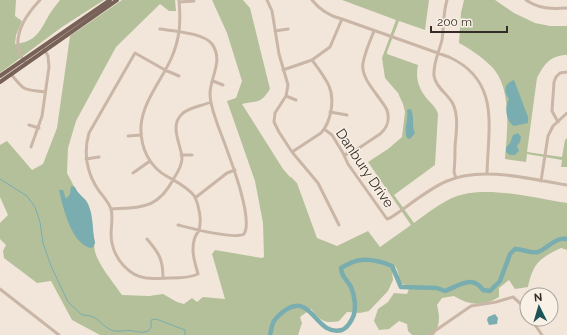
<svg xmlns="http://www.w3.org/2000/svg" width="567" height="335" viewBox="0 0 567 335" font-family="Raleway,sans-serif">
<style>
.green{fill:#b4c09a}
.water{fill:#79adaf}
.lines{fill:none;stroke-linecap:round;stroke-linejoin:round}
.stream{stroke:#79adaf;stroke-width:1}
.river{stroke:#79adaf;stroke-width:4.5}
.minor{stroke:#cab6a6;stroke-width:3}
.major{stroke:#786258;stroke-width:4}
.labels{text-anchor:middle;dominant-baseline:central;stroke-width:3;stroke-linejoin:round;paint-order:stroke}
.street-label{font-size:14px;fill:#362c27;stroke:#f9f0e6}
</style>
<rect width="100%" height="100%" fill="#f2e6da"/>
<path class="green" d="M0 0H16L15 16 22 21 16 35 15 44C36 42 40 31 49 15 52 10 56 5 60 0H104L62 27 0 73Z
M122 0H175L176 11H169L160 4 116 47 76 121 68 148 67 173 77 192 88 204 95 243C90 256 115 284 122 295L149 296 163 294 177 302 184 304 192 298 197 302 203 297 225 299 212 254 215 250 262 258 264 257 263 223 255 181 227 101 236 98 242 81 227 33 212 0H243L250 8 270 89C260 105 257 100 242 104L283 169 290 177H291L297 183 317 238 337 246 368 231 380 247 411 225 368 162 388 149 402 137 405 112 403 104 398 93 385 78 382 58 396 20 342 0H429L425 30 399 21 387 52V54L418 65C415 79 419 90 429 101 433 105 436 108 438 114L435 165 394 195 414 223C426 214 439 204 452 198 483 184 534 198 567 203V250L561 248C540 258 533 263 528 287L515 289 509 280 499 288V297C484 306 469 306 454 296L442 298 437 305C440 317 440 324 434 335H412L408 331 407 324 399 321 389 329 379 330 374 321 378 309 388 302 394 293 407 294 410 286C394 284 402 275 395 266L392 270 393 280 388 291 369 311 360 313 347 312 339 321C324 324 321 321 311 309L300 317 302 323 298 335H100L72 320 51 281 37 283 4 258 3 251 6 245 0 239V223L8 215 0 197V145L7 141 32 170 43 164 57 128 70 36Z
M464 0H495L514 13 535 23 550 26H567V55C551 55 544 64 537 78L527 152 562 157 565 140 567 138V167H561L562 160 527 154 526 162 505 159C507 131 513 88 491 66 482 57 470 49 459 43L461 13Z"/>
<path class="water" d="M514 80 528 117V123L514 126C506 121 504 108 509 99 503 91 504 84 514 80Z
M411 109C415 119 411 124 415 133L410 139 407 138C403 128 409 120 407 110Z
M518 133 521 137 520 142 517 146 519 151 515 155H510L506 152V148L510 143 513 135Z
M71 186 75 187C78 195 85 197 88 204 94 216 92 231 95 243L93 247 91 248C71 244 63 207 59 190H63L66 199 70 194Z
M495 314 498 318 497 324 489 325 487 320 488 317Z"/>
<g class="lines">
<path class="stream" d="M0 179 27 196 35 207 40 222 43 243 51 266 68 302 82 315C97 315 98 322 109 329 118 334 124 329 133 331 139 332 142 333 148 331L151 328V320L156 319 185 330V335"/>
<path class="river" d="M270 335C271 331 272 324 274 321 280 313 293 302 303 307 317 314 323 335 342 330 347 328 350 323 352 319 357 310 355 296 351 287 347 280 341 276 341 268 345 266 351 262 356 261 367 258 382 262 392 266L401 287 437 288 445 291C459 286 472 274 483 290L490 291 500 281 510 254 515 249C523 249 531 254 538 252 548 248 555 237 567 239"/>
<path class="minor" d="M267 0 272 11 279 54 288 85 286 96 275 113 274 122 279 132 292 152 318 183 339 225
M312 0C320 10 329 16 342 19L449 57C501 81 488 127 487 174
M447 0C443 13 444 26 442 40 439 52 433 63 434 76 436 88 448 94 453 104 459 117 456 133 455 147 455 155 455 163 454 172L456 178
M526 0C539 9 552 9 567 8
M179 2 194 1
M160 29C174 31 204 33 212 44 224 61 210 77 210 94 210 104 214 114 217 123 224 143 255 217 244 234 234 240 190 228 178 225
M275 31 288 29
M26 64C8 42 23 18 40 0
M283 70 312 60 330 47 342 19
M11 74C25 92 24 89 45 92
M179 76 165 70 135 53 89 133C83 153 87 174 99 191 103 196 109 203 111 209 114 220 109 232 112 243 115 259 129 276 146 278 154 279 163 278 171 278 180 278 190 278 198 274 196 266 193 258 193 250 193 245 194 239 196 235 197 233 199 232 199 230 202 220 199 206 195 197 189 188 177 182 168 177 149 167 140 147 141 126 143 101 161 81 171 59 180 39 181 22 179 0
M213 81 223 85
M286 96 296 100
M330 112 347 115
M558 122 552 111 554 82 556 77 560 73 567 72
M29 125 39 128
M324 129 332 135 343 153 348 164 387 219 390 218C409 206 426 190 447 181 482 166 530 179 567 185
M128 136 141 135
M31 147 42 116 49 67 48 56 43 47
M292 152 321 133C331 122 335 100 329 86 325 77 318 68 312 60
M181 155H192
M344 155 353 152 380 134C388 127 390 120 387 110 380 96 360 79 363 63 365 52 370 41 374 31
M86 159 99 157
M133 173 150 161
M541 181 548 136 553 126 567 113
M195 198 227 173 235 170
M111 209C143 207 158 209 174 178 178 172 182 165 182 158 181 144 169 126 182 114 189 107 202 106 211 102
M147 239C159 253 163 259 163 278
M0 289 59 335
M531 319 542 335
M429 335 471 306 496 302 513 297 521 304 527 313"/>
<path class="major" d="M0 76 110 0
M0 82 117 0"/>
</g>
<g class="labels">
<g class="street-label">
<text transform="translate(365 168) rotate(56)">Danbury Drive</text>
</g>
</g>
<g transform="translate(539 307) rotate(355)"><circle r="19" fill="#f9f0e6" stroke="#aba29a"/>
<path d="M0-3L7 15L0 10L-7 15Z" fill="#1d5457"/>
<text y="-6" font-size="11" font-weight="bold" text-anchor="middle" fill="#362c27">N</text>
</g>
<path d="M431 26v6h76v-6" fill="none" stroke="#362c27" stroke-width="2"/>
<text x="437" y="26" font-size="12" fill="#362c27" stroke="#f9f0e6" stroke-width="3" paint-order="stroke">200 m</text>
</svg>
